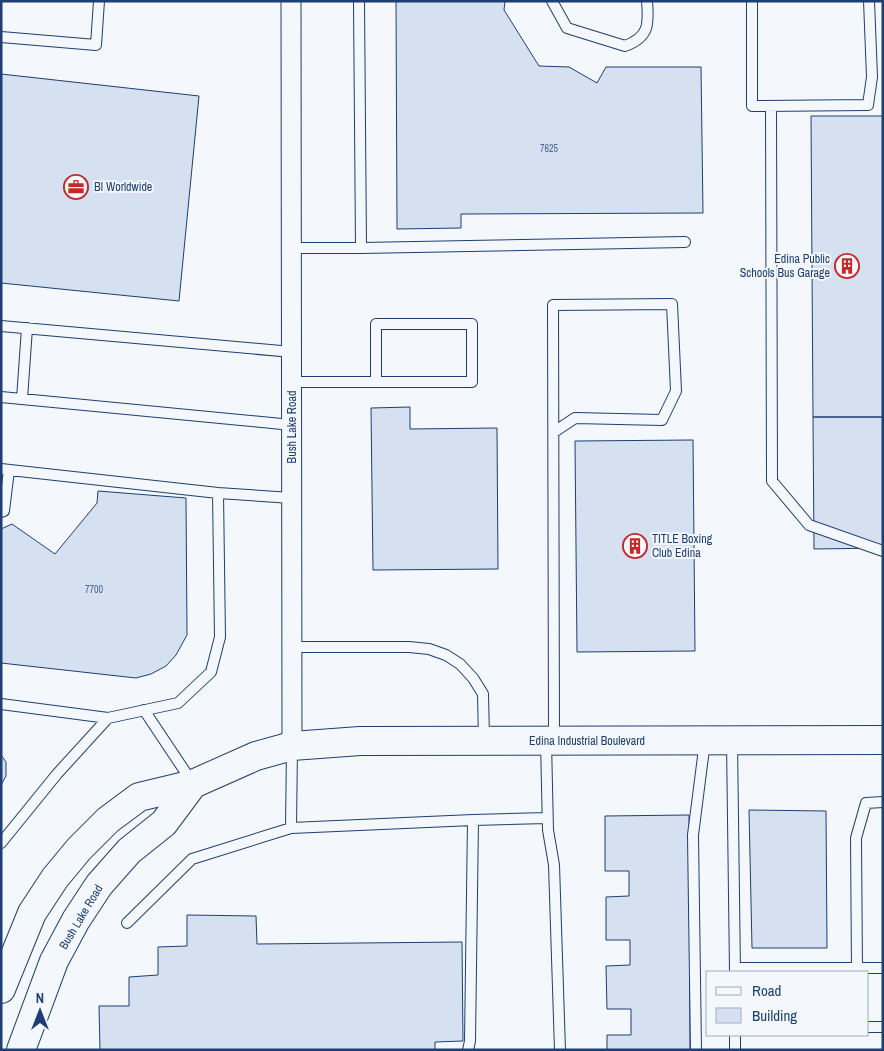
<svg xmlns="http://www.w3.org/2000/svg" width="884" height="1051" viewBox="0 0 884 1051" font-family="'Archivo Narrow',sans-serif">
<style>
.building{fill:#d5e0f0;stroke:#1d3f73}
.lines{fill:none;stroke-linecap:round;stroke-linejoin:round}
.lane-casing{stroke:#1d3f73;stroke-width:12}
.street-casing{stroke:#1d3f73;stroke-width:21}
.secondary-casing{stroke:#1d3f73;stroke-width:30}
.lane{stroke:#f4f7fb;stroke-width:10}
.street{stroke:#f4f7fb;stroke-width:19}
.secondary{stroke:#f4f7fb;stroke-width:28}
.labels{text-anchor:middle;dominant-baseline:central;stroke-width:4;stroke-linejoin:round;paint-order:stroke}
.number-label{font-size:10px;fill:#4b6792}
.poi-label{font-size:12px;fill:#1d3f73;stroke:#f4f7fb;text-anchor:start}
.street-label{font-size:12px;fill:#1d3f73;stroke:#f4f7fb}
</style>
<rect width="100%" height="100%" fill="#f4f7fb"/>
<path class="building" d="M396 1H505L504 10 539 66 569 67 597 83 606 67H701L703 213 461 214V228L397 229Z
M1 74 199 96 179 301 1 283Z
M811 116H883V417H813Z
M410 407V429L497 428 498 569 373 570 371 408Z
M813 417H883V548L814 549Z
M693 440 695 651 577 652 575 441Z
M98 491 186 498 187 635 176 655 166 666 151 674 136 678 1 663V529L12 524 55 554 97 503Z
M1 755 6 762V776L1 785Z
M749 810 826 811 827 948H752Z
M689 815 690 1050H607V1035H631V1009H607L606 966 630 965V940H606V897L629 896V871H605V816Z
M187 915 256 916 257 944 462 942 463 1041 435 1042V1050H100L99 1006H129V977L158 975V947L187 946Z"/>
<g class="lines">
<defs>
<path id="lane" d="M359 1 361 248 685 242
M552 1 567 28 625 46C649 37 649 25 647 1
M752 1V106L868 105 872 77 869 1
M1 37 96 45 99 1
M771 106 772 481 809 525 883 551
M292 248H361
M1 326 292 352
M292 382H472V324H376V382
M1 397 292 425
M22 399 27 328
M554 432 575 418 662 420 676 391 672 304 553 305 554 740
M1 469 218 493
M1 512 4 511 9 470
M292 647H409L429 649 446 655 460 664 473 678 483 694 484 740
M1 704 108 718 57 774 1 843
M144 710 192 782
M108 718 178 703 211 672 220 637 218 493 292 498
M732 741 735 972
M546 742 548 830 554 865 560 1050
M291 828 292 747
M127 923 192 859 291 828 473 820
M735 968H883
M857 972 856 838 866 803 883 802
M868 1027H883
M735 1035V1050
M468 1050 470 1041 473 820 547 818
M696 1050 693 835 705 741"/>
<path id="street" d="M291 1 292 746"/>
<path id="secondary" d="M1 989 32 913 55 878 79 849 108 820 139 797 193 784 256 756 292 746 360 741 883 740
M21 1050 54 961 76 920 99 885 129 851 164 823 193 784"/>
</defs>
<use href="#lane" class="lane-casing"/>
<use href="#street" class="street-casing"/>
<use href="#secondary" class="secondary-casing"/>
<use href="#lane" class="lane"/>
<use href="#street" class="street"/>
<use href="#secondary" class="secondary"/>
</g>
<defs>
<symbol id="office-ring" viewBox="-11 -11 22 22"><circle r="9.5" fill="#f4f7fb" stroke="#c62828" stroke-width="1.5"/><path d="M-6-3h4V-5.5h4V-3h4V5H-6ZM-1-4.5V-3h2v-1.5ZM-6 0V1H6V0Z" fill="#c62828"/></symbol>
<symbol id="building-ring" viewBox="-11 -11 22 22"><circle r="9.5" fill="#f4f7fb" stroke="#c62828" stroke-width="1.5"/><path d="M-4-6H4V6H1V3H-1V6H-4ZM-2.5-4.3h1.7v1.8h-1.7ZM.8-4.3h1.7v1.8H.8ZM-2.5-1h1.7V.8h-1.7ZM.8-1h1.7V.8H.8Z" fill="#c62828"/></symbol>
</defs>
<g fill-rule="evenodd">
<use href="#office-ring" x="62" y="173" width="28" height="28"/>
<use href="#building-ring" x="833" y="252" width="28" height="28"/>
<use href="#building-ring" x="621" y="532" width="28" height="28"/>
</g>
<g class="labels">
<g class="number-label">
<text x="549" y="148">7625</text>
<text x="94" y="589">7700</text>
</g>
<g class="poi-label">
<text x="94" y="187">BI Worldwide</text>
<text x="830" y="259" text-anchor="end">Edina Public<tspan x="830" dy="14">Schools Bus Garage</tspan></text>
<text x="652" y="539">TITLE Boxing<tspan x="652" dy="14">Club Edina</tspan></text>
</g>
<g class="street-label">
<text transform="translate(292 427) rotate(-90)">Bush Lake Road</text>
<text x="587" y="741">Edina Industrial Boulevard</text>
<text transform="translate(81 917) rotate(-59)">Bush Lake Road</text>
</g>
</g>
<rect width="884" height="1051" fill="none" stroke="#1d3f73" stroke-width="5"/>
<rect x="706" y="971" width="162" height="65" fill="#f4f7fb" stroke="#9eadc5"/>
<rect x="716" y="987" width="25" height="8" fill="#f4f7fb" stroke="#9eadc5"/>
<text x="752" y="996" font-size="15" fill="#1d3f73">Road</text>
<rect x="716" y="1008" width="25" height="15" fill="#d5e0f0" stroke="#9eadc5"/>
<text x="752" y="1021" font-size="15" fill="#1d3f73">Building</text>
<g transform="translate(40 1011)" stroke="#f4f7fb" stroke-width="4" paint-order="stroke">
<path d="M0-4L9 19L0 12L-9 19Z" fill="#1d3f73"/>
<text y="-8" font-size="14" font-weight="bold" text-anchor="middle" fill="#1d3f73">N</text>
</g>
</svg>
